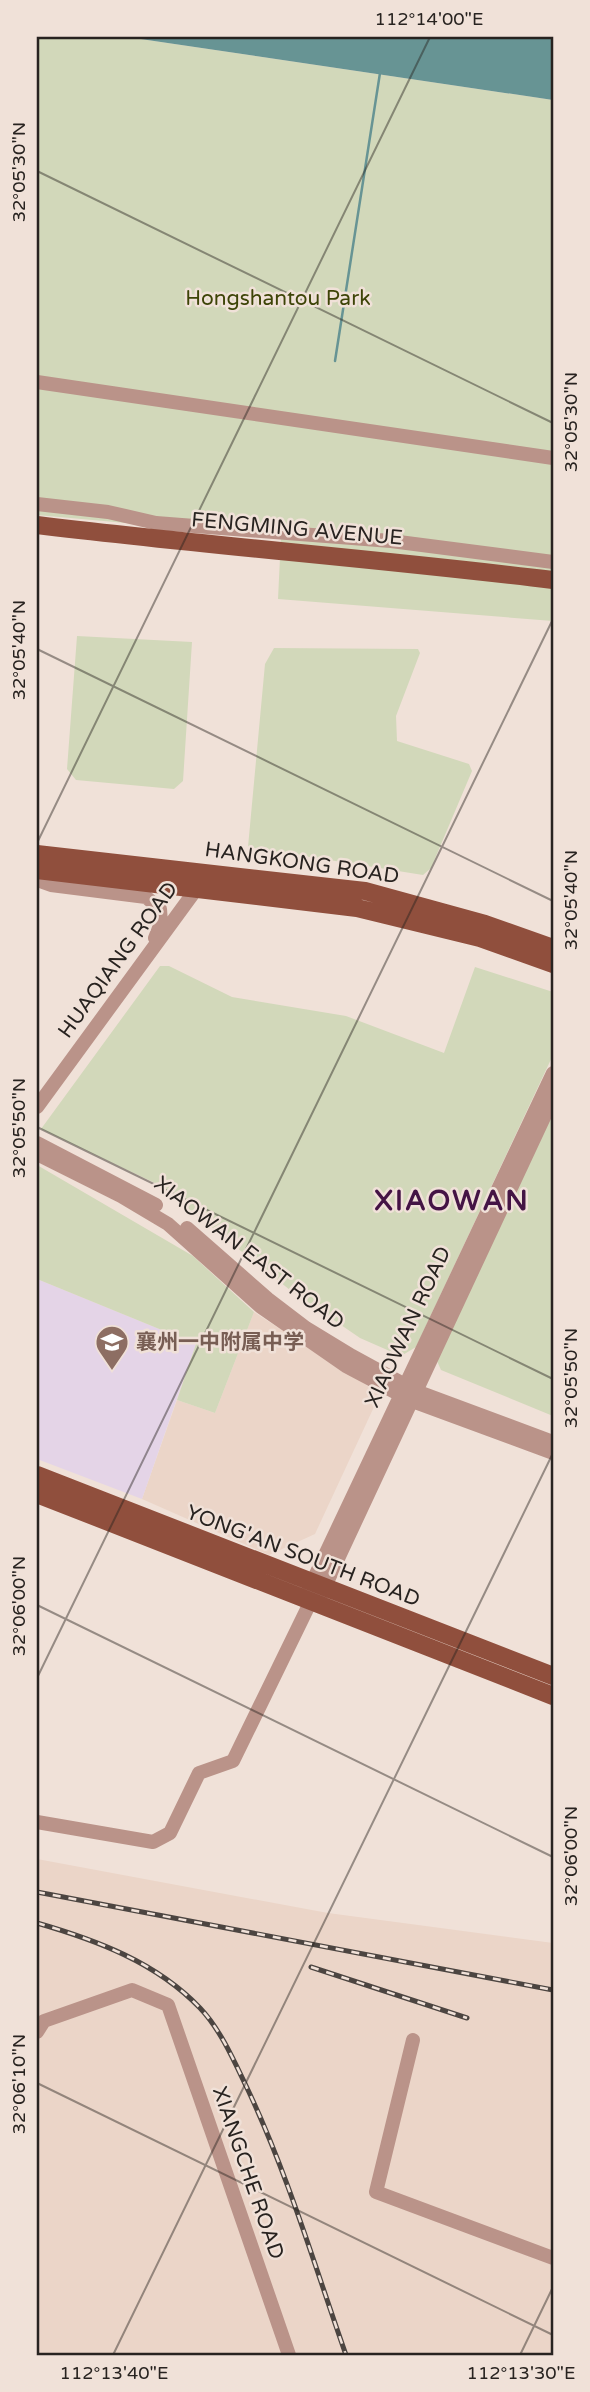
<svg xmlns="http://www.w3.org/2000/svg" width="590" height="2392" viewBox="0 0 590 2392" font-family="'Varela Round','Noto Sans SC',sans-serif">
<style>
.built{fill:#ebd5c8}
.education{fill:#e4d4e7}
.green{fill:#d2d8ba}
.water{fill:#679494}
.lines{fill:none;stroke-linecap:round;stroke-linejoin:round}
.stream{stroke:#679494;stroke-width:2.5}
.minor{stroke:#ba9389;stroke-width:14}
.major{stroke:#904f3d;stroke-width:18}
.rail-casing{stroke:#4c4541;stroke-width:5}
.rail{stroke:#f0e1d8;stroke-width:2.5;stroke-dasharray:8;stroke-linecap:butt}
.ticks{fill:none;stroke:#282320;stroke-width:2;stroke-opacity:0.45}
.labels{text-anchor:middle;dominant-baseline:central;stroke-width:5;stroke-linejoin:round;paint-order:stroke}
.park-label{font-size:21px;fill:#3d4407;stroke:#f0e1d8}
.street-label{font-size:21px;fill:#282320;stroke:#f0e1d8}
.education-label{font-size:21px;font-weight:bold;fill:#785e54;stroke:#f0e1d8;text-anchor:start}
.district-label{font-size:28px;font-weight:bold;letter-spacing:2px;fill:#441445;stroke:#f0e1d8}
.neatline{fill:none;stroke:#282320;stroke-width:2.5}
.ticks-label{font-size:18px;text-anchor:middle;fill:#282320}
</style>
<rect width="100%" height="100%" fill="#f0e1d8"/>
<path class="built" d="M254 1312 380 1394 315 1534 269 1555 142 1499 177 1400 215 1413Z
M37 1859 328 1913 553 1943V2355H37Z"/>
<path class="education" d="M37 1279 196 1344 142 1499 37 1459Z"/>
<path class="green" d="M37 37H127L553 100V621L278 599 281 537 37 515Z
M77 636 192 642 183 781 174 789 76 780 67 769Z
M274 648 418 649 420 653 396 716 397 741 469 764 472 771 431 868 423 875 248 847 265 664Z
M160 966H169L232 997 346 1016 444 1053 475 967 553 992V1055L416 1347 401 1356 360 1338 290 1290 157 1184 41 1129Z
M553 1107V1416L441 1370 437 1361Z
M37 1165 193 1256 254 1312 215 1413 177 1400 196 1344 37 1279Z"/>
<path class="water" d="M127 37H553V100Z"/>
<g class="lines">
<path class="stream" d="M335 361 380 73"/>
<path class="minor" d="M37 382 553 458
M37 504 108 512 156 523 391 541 553 562
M37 880 51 885 146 897 160 909 161 923 155 938
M37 1107 200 884
M37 1143 156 1205
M37 1154 121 1196 168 1224 261 1307 346 1366 412 1401 553 1453
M187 1228 268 1299 306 1328 352 1356 416 1391 553 1442
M308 1591 553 1073
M321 1595 553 1098
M37 1822 153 1842 170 1833 199 1773 233 1761 310 1603
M37 2032 44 2021 132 1990 168 2005 289 2355
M413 2040 376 2192 553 2258"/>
<path class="major" d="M37 525C209 546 381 559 553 580
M37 854 365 891 485 924 553 948
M37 870 357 908 480 938 553 964
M37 1475 553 1676
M37 1494 553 1696"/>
<defs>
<path id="rail" d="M37 1892 553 1990
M37 1923C96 1940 156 1962 200 2008 221 2030 235 2063 248 2090 288 2175 315 2267 346 2355
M311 1967 467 2018"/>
</defs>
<use href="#rail" class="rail-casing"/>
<use href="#rail" class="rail"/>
</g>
<path class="ticks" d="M37 171 553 423M37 649 553 901M37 843 430 37M37 1127 553 1379M37 1605 553 1857M37 1678 553 619M37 2083 553 2335M113 2355 553 1453M520 2355 553 2287"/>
<defs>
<symbol id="school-pin" viewBox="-11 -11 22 30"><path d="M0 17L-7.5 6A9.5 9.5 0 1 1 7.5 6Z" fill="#8d6e63" stroke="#f0e1d8"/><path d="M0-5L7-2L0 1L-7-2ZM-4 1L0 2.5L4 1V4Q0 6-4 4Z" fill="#fff"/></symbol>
</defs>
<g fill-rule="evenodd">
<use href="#school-pin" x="93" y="1323" width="38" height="52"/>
</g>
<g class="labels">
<g class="park-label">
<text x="278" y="298">Hongshantou Park</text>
</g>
<g class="street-label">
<text transform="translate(297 529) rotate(5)">FENGMING AVENUE</text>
<text transform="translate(302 863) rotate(8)">HANGKONG ROAD</text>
<text transform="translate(118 960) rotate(-54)">HUAQIANG ROAD</text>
<text transform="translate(249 1253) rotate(38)">XIAOWAN EAST ROAD</text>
<text transform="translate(408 1327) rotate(-65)">XIAOWAN ROAD</text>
<text transform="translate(303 1556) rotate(21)">YONG'AN SOUTH ROAD</text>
<text transform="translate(248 2173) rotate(71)">XIANGCHE ROAD</text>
</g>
<g class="education-label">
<text x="136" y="1342">襄州一中附属中学</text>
</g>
<g class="district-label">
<text x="452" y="1201">XIAOWAN</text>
</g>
</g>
<rect width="590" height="2392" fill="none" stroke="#f0e1d8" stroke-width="77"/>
<rect x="38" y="38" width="514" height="2316" class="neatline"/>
<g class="ticks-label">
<text x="429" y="25">112°14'00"E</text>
<text transform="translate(19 172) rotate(-90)" y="6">32°05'30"N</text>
<text transform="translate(571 422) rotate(-90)" y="6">32°05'30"N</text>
<text transform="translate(19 650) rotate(-90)" y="6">32°05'40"N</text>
<text transform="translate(571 900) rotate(-90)" y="6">32°05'40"N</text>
<text transform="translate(19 1128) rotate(-90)" y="6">32°05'50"N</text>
<text transform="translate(571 1378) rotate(-90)" y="6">32°05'50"N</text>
<text transform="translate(19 1606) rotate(-90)" y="6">32°06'00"N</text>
<text transform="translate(571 1856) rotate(-90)" y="6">32°06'00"N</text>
<text transform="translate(19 2084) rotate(-90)" y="6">32°06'10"N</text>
<text x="114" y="2379">112°13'40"E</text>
<text x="521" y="2379">112°13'30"E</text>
</g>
</svg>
